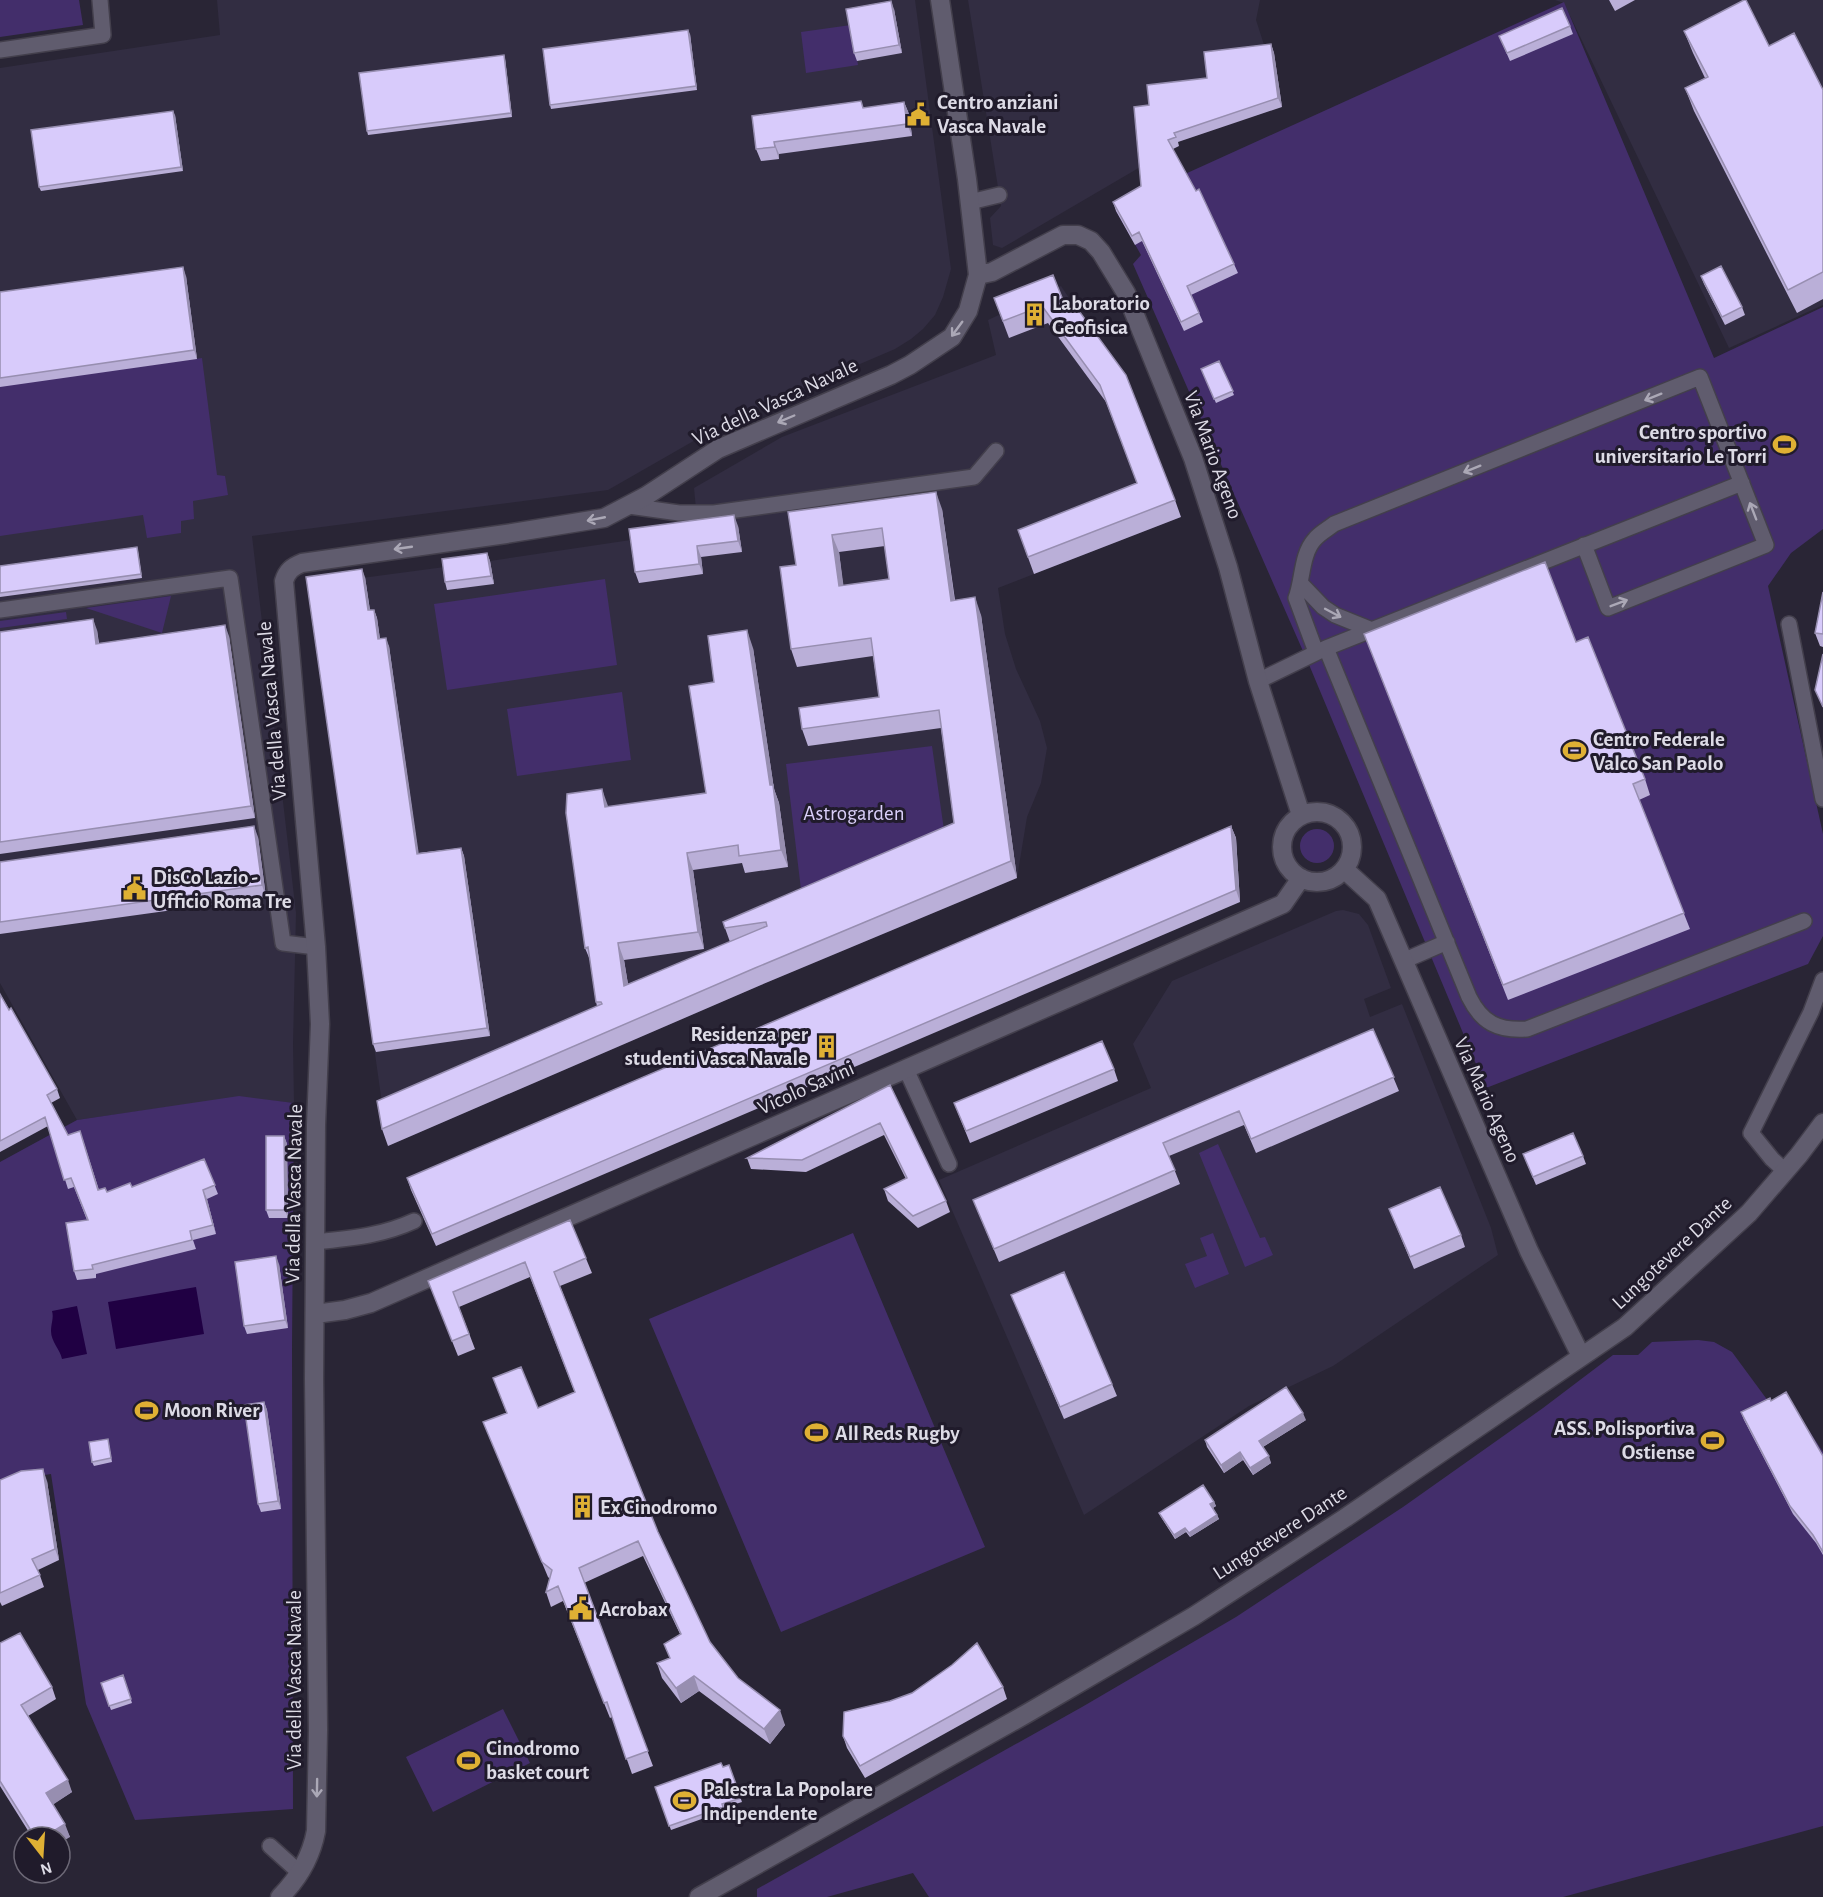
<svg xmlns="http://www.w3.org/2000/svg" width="1823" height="1897" viewBox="0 0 1823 1897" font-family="'Alegreya Sans',sans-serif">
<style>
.built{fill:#322d42}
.green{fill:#432e6b}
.water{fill:#200043}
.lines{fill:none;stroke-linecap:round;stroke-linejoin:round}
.service-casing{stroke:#433f4c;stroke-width:18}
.minor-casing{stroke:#433f4c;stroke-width:21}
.service{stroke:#605c6e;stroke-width:15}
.minor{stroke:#605c6e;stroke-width:18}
.wall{fill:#baafd8;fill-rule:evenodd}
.shaded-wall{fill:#978eb0}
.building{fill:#d8cbfb;stroke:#978eb0;stroke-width:1.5;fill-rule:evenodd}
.oneway{stroke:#aba8b6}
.labels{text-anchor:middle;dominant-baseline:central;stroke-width:6;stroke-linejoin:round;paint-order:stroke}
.poi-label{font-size:21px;font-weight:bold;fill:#dddbe6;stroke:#201b2b;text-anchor:start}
.street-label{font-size:21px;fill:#dddbe6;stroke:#201b2b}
.park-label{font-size:21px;fill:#dacff9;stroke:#201b2b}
</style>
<rect width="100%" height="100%" fill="#292535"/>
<path class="built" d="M217 0H915L951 269 943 297 935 315 923 329 911 339 895 349 732 419 608 490 252 536 296 913 293 1044 294 1103 239 1097 77 1120 0 983V68L220 35Z
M968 0H1260L1256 20 1267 54 1210 87 1153 115 1142 166 1002 248 993 245 990 218 1001 206Z
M1555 0H1823V305L1729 348 1564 3Z
M1061 286 1132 392 1181 517 998 588 1005 634 1016 669 1040 721 1047 748 1041 783 1027 817 1017 878 761 985 388 1146 309 585 490 561 698 530 694 488 782 437 996 355 988 320Z
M1343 910 1359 914 1368 925 1391 988 1364 999 1370 1017 1402 1004 1491 1228 1498 1255 1333 1366 1249 1406 1084 1515 939 1180 1151 1088 1133 1044 1172 981 1336 911Z"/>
<path class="green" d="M0 0H79L83 25 0 37Z
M1564 2 1714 358 1823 307V529L1791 553 1768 586 1823 834V936L1808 964 1486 1088 1310 667 1133 264 1141 255 1116 211 1185 174Z
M851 25 858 65 806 73 801 32Z
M202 358 217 475 225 476 228 495 193 501 194 519 181 521V533L147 538 143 515 0 536V386Z
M605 579 617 665 447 690 434 604Z
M171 596 162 633 86 608Z
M66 612 67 619 0 628V621Z
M622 692 631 760 517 776 507 709Z
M932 746 945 837 802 898 786 764Z
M1300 846a17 17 0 1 1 34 0a17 17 0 1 1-34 0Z
M239 1096 294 1103 292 1346 293 1809 135 1820 86 1704 51 1474 0 1482V1162L77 1120Z
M1218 1144 1260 1238 1265 1237 1273 1255 1245 1267 1199 1153Z
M853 1233 985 1547 781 1632 649 1319Z
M1213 1233 1229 1274 1195 1288 1185 1264 1207 1256 1200 1238Z
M1698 1340 1714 1342 1732 1352 1774 1409 1789 1400 1823 1452V1826L1563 1897H929L913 1873 827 1897H757V1889L1082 1707 1236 1617 1403 1507 1543 1408 1613 1355H1638L1652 1342Z
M503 1709 530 1763 433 1812 406 1757Z"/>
<path class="water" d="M196 1287 204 1334 116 1349 108 1302Z
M77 1306 87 1354 62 1359C60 1349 51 1342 51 1331 51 1323 54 1318 52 1311Z"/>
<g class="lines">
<defs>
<path id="service" d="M0 50 103 35 100 0
M970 202 999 195
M629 506 679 513H714L974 477 996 451
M1301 584 1323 607 1335 615 1372 630
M0 610 230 578 283 943 316 947
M1789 624 1823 799
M1326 648 1469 997C1482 1023 1498 1031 1527 1029L1804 921
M1316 652 1296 598C1303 580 1301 554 1315 539 1320 533 1328 529 1334 524L1700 377 1766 545 1608 608 1584 545
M1258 681 1326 648 1742 483
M1403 961 1447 942
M906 1069 949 1164
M1785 1171 1772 1159 1751 1133 1811 1012 1823 980
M315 1242C352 1238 381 1236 414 1221
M270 1846 300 1873"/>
<path id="minor" d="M978 275 992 272 1063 235H1078L1091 241 1101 252 1126 293 1193 458 1228 567 1258 681 1301 815
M1282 847a35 35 0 1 1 70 0a35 35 0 1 1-70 0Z
M1344 869 1377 899 1529 1251 1581 1356
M315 1314 345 1310 371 1303 1283 904 1301 878
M280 1897C299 1878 311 1858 316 1831L318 1730 314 1379 316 1125 320 1024 316 947 284 581C287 571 292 567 302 563L506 534 604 518 646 496 718 449 891 375 910 365 952 337 968 311 978 275 967 179 940 0
M699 1897 1026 1714 1194 1616 1345 1518 1625 1327 1749 1213 1799 1155 1823 1123"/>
</defs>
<use href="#service" class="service-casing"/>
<use href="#minor" class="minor-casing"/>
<use href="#service" class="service"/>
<use href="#minor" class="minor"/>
</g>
<path class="wall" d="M1609 0H1635L1615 11Z
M894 9 902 53 857 61 854 53Z
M1570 26 1573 34 1510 61 1499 36Z
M1684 31 1769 46 1823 90V299L1797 313 1694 111 1685 88 1705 78 1693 53Z
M690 34 697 90 551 109 550 105Z
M1271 44 1274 53 1282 107 1178 142 1179 146 1173 149 1234 264 1238 273 1191 295 1203 322 1184 331 1142 241 1135 245 1116 211 1113 202 1141 186 1149 105 1207 78Z
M504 55 505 59 512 117 368 135 367 131Z
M904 102 909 114 912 136 779 154V159L761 161 756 149 864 108Z
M175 115 183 171 41 191 39 187Z
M186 276 197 359 0 387V292Z
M1701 276 1742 307 1745 315 1725 325 1704 284Z
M994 298 1065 305 1175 500 1181 517 1034 574 1018 530 1137 483 1106 402 1048 323 1009 338Z
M1219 361 1234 395 1216 403 1201 369Z
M942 509 955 600 981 615 1017 878 761 985 388 1146 382 1129 597 1006 596 1002 590 960 585 948 608 807 706 793 714 682 753 648 774 789 779 803 788 867 745 873 742 863 693 870 704 949 624 960 628 984 730 942 725 928 954 823 941 728 808 746 802 729 879 697 873 656 797 667 791 649 796 565 788 512ZM885 546 889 579 843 586 839 552Z
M738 526 742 552 701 557 703 574 639 583 635 572Z
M137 547 138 551 142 578 0 597V566Z
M487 553 490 561 494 584 447 590 445 582Z
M365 577 370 610H374L377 618 380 639 389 646 418 853 461 848 464 856 490 1036 376 1052 373 1044Z
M1823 592V647L1820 646 1815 633Z
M97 630 99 643 229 636 255 818 0 854V632Z
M1364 634 1576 642 1645 779 1650 795 1639 800 1690 929 1508 1000Z
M1231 826 1236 838 1240 902 436 1246 411 1190 407 1178Z
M258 837 266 897 0 934V862Z
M0 994 57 1089 60 1098 51 1103 68 1135 83 1140 99 1190 107 1192 132 1187 204 1159 218 1194 207 1199 216 1234 193 1240 196 1249 96 1274V1278L77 1280 74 1271 87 1220 74 1187 68 1189 48 1126 0 1152Z
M1373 1029 1399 1091 1256 1153 1244 1125 1169 1156 1180 1184 999 1262 973 1200Z
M1114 1069 1118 1081 970 1143 954 1103Z
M890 1085 946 1201 950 1212 918 1228 888 1201 884 1189 906 1179 884 1135 806 1172 751 1169 747 1158Z
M284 1136 287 1144 288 1218H269L266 1210Z
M1523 1154 1583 1156 1586 1164 1536 1185Z
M1389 1209 1461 1235 1465 1247 1414 1269Z
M570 1220 592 1273 560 1286 658 1532 710 1642 738 1678 785 1725 770 1744 699 1691 681 1703 662 1678 657 1663 670 1658 680 1634 643 1556 584 1583 653 1766 632 1774 612 1717 610 1718 563 1601 551 1607 546 1592 550 1579 548 1577 483 1422 507 1414 493 1378 538 1408 575 1393 530 1277 459 1307 475 1349 458 1356 428 1281Z
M279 1264 288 1328 247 1334 244 1326Z
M1011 1295 1112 1384 1117 1396 1064 1419Z
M264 1402 267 1410 281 1509 261 1512 258 1504Z
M1741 1412 1823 1456V1555L1816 1543 1793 1514 1744 1420Z
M1306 1420 1263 1447 1271 1463 1253 1475 1243 1460 1224 1473 1207 1447 1205 1440Z
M108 1439 112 1462 94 1466 92 1462Z
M0 1480 47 1481 59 1560 38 1570 44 1587 2 1606 0 1602Z
M1214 1502 1216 1506 1213 1508 1219 1519 1190 1537 1186 1532 1175 1539 1161 1517 1159 1513Z
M0 1643 52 1687 56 1699 28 1716 72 1792 53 1804 70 1837H32L0 1786Z
M123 1675 132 1703 111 1710 101 1683Z
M1003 1687 1007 1699 865 1778 847 1748 843 1736Z
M729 1765 742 1802 723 1808 724 1811 671 1830 655 1787Z"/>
<path class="shaded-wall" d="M891 1 894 9 902 53 899 45Z
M688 30 690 34 697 90 696 86Z
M1271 44 1274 53 1282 107 1278 98Z
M504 55 505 59 512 117 511 113Z
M904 102 909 114 912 136 907 124Z
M173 111 175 115 183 171 181 167Z
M774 142 779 154V159L775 147Z
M183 267 186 276 197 359 194 350Z
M936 492 942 509 957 618 951 601Z
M734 515 738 526 742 552 738 541Z
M832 535 839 552 846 604 839 586Z
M697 546 701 557 703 574 699 564Z
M487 553 490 561 494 584 491 576Z
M362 569 365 577 371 618 368 610Z
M975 597 981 615 1017 878 1011 861Z
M374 610 377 618 381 647 378 639Z
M93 619 97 630 100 655 96 644Z
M225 625 229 636 255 818 251 806Z
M747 630 753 648 774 789 779 803 788 867 781 850 770 785Z
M386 638 389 646 420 862 417 854Z
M602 789 608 806 611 825 605 807Z
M254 826 258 837 266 897 262 885Z
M1231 826 1236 838 1240 902 1236 890Z
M461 848 464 856 490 1036 487 1028Z
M687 853 693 870 704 949 698 932Z
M618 943 624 960 631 1003 624 986Z
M284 1136 287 1144 288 1218 285 1210Z
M203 1190 207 1199 216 1234 213 1225Z
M276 1256 279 1264 288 1328 285 1320Z
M264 1402 267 1410 281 1509 278 1501Z
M1303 1413 1306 1420 1261 1448 1259 1441Z
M1240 1452 1243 1460 1224 1473 1221 1465Z
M1269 1456 1271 1463 1253 1475 1250 1468Z
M43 1469 47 1481 59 1560 55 1549Z
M1214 1502 1216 1506 1212 1508 1210 1504Z
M1217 1515 1219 1519 1190 1537 1189 1533Z
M1185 1528 1186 1532 1175 1539 1174 1535Z
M694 1676 699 1691 681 1703 676 1688Z
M780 1710 785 1725 770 1744 764 1729Z
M68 1780 72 1792 51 1806 46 1793Z
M65 1824 70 1837 60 1843V1837H44Z"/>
<path class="building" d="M1744 0H1746L1769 46 1794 33 1823 90V272L1788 290 1685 88 1708 77 1684 31Z
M891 1 899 45 854 53 846 9Z
M1562 8 1570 26 1507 53 1499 36Z
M688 30 696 86 550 105 543 49Z
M1271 44 1278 98 1174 133 1176 137 1168 140 1196 191 1199 189 1234 264 1187 286 1199 313 1181 322 1139 232 1132 236 1113 202 1141 186 1134 107 1149 105 1147 85 1207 78 1204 52Z
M504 55 511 113 367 131 359 73Z
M861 101 863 108 904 102 907 124 774 142 775 147 756 149 752 116Z
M173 111 181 167 39 187 31 130Z
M1721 266 1742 307 1722 317 1701 276Z
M183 267 194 350 0 378V292Z
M1053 275 1065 305 1071 300 1126 375 1175 500 1028 557 1018 530 1137 483 1100 385 1042 306 1003 321 994 298Z
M1219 361 1233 391 1214 399 1201 369Z
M936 492 951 601 975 597 1011 861 755 968 382 1129 377 1101 602 1004 601 1002H596L588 947 585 948 566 813 567 794 602 789 605 807 706 793 689 686 714 682 708 636 747 630 770 785H773L781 850 739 856 738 845 687 853 698 932 618 943 624 986 767 926 766 922 725 928 723 922 954 823 939 710 802 729 799 708 879 697 871 638 791 649 780 567 796 565 788 512ZM882 528 889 579 839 586 832 535Z
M734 515 738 541 697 546 699 564 635 572 629 529Z
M137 547 141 574 0 593V566Z
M487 553 491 576 445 582 442 559Z
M1545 562 1576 642 1588 637 1645 779 1633 784 1684 913 1503 985 1364 634Z
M362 569 368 610H374L378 639 386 638 417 854 461 848 487 1028 373 1044 306 577Z
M1823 592V634L1815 633Z
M93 619 96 644 225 625 251 806 0 842V632Z
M1823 654V707L1815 690Z
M254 826 262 885 0 922V862Z
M1231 826 1236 890 432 1234 407 1178Z
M0 994 9 1010 11 1008 57 1089 47 1095 68 1135 80 1131 98 1190 105 1188 107 1192 130 1183 132 1187 204 1159 215 1185 203 1190 213 1225 190 1231 192 1240 92 1265 93 1269 74 1271 66 1223 88 1220 71 1178 64 1180 45 1117 0 1141Z
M1373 1029 1394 1077 1251 1139 1239 1111 1163 1143 1175 1170 994 1249 973 1200Z
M1102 1041 1114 1069 966 1131 954 1103Z
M890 1085 946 1201 913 1216 884 1189 907 1178 880 1123 802 1160 747 1158Z
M1573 1133 1583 1156 1533 1177 1523 1154Z
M266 1136H284L285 1210H266Z
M1440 1187 1461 1235 1410 1257 1389 1209Z
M570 1220 586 1258 554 1272 658 1532 710 1642 738 1678 780 1710 764 1729 694 1676 676 1688 657 1663 670 1658 664 1644 681 1634 638 1541 579 1568 648 1751 626 1759 607 1702 604 1703 558 1586 546 1592 552 1570 542 1562 483 1422 507 1413 493 1378 521 1367 538 1408 575 1392 525 1262 453 1292 469 1334 452 1341 428 1281Z
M276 1256 285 1320 244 1326 235 1262Z
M1064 1272 1112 1384 1060 1407 1011 1295Z
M1286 1387 1303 1413 1259 1441 1269 1456 1250 1468 1240 1452 1221 1465 1205 1440Z
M1786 1392 1823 1456V1552L1813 1535 1790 1506 1741 1412 1770 1398 1771 1401Z
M264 1402 278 1501 258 1504 244 1405Z
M108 1439 111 1458 92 1462 89 1442Z
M43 1469 55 1549 32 1559 40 1575 0 1593V1480L21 1471Z
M1203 1485 1214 1502 1210 1504 1217 1515 1189 1533 1185 1528 1174 1535 1159 1513Z
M20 1633 52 1687 21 1705 68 1780 46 1793 65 1824 44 1837H35L0 1781V1643Z
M977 1643 1003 1687 860 1766 843 1736 844 1712 890 1701 912 1693 952 1665Z
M123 1675 131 1699 109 1706 101 1683Z
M721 1763 723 1767 729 1765 741 1798 722 1804 723 1807 669 1826 655 1787Z"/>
<defs><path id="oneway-shaft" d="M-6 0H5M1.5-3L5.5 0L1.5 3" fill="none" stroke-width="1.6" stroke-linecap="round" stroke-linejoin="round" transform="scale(1.5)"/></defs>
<g class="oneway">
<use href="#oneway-shaft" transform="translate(957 329) rotate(126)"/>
<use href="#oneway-shaft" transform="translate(1653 397) rotate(158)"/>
<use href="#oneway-shaft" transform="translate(786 419) rotate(157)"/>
<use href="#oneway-shaft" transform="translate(1472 469) rotate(158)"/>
<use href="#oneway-shaft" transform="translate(1753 511) rotate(-111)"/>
<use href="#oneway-shaft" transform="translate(596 519) rotate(169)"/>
<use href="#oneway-shaft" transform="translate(403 548) rotate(172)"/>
<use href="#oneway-shaft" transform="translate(1619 603) rotate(-21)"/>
<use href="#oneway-shaft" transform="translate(1333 613) rotate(28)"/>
<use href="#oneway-shaft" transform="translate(317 1788) rotate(91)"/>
</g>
<defs>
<symbol id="civic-bare" viewBox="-9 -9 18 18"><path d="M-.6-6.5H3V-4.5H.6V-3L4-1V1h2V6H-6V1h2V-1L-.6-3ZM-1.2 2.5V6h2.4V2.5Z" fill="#dfb034" stroke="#201b2b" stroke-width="2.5" paint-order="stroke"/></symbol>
<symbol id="building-bare" viewBox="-9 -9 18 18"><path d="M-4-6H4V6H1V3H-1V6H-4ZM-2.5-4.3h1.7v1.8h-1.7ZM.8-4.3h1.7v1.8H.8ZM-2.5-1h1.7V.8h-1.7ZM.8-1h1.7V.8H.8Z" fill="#dfb034" stroke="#201b2b" stroke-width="2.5" paint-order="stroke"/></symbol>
<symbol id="stadium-bare" viewBox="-9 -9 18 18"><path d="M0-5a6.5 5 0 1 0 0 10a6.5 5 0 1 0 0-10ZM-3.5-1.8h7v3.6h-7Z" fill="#dfb034" stroke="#201b2b" stroke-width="2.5" paint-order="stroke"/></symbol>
</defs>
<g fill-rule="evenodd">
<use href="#civic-bare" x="902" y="98" width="33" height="33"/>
<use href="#building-bare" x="1018" y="298" width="33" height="33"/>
<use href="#stadium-bare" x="1768" y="428" width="33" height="33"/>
<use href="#stadium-bare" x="1558" y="734" width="33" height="33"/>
<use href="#civic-bare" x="118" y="872" width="33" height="33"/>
<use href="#building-bare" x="810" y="1030" width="33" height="33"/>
<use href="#stadium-bare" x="130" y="1394" width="33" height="33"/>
<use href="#stadium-bare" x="800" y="1416" width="33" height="33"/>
<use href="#stadium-bare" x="1696" y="1424" width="33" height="33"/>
<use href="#building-bare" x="566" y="1490" width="33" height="33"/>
<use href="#civic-bare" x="564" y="1592" width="33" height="33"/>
<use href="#stadium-bare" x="452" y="1744" width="33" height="33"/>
<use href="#stadium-bare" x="668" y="1784" width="33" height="33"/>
</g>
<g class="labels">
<g class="poi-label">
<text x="937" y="102">Centro anziani<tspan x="937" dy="24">Vasca Navale</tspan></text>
<text x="1052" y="303">Laboratorio<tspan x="1052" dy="24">Geofisica</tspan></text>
<text x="1767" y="432" text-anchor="end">Centro sportivo<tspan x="1767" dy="24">universitario Le Torri</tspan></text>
<text x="1593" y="739">Centro Federale<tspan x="1593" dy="24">Valco San Paolo</tspan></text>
<text x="153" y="877">DisCo Lazio -<tspan x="153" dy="24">Ufficio Roma Tre</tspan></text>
<text x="808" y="1034" text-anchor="end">Residenza per<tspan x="808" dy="24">studenti Vasca Navale</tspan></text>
<text x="164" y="1410">Moon River</text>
<text x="1695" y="1428" text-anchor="end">ASS. Polisportiva<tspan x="1695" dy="24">Ostiense</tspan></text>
<text x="835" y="1433">All Reds Rugby</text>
<text x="600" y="1507">Ex Cinodromo</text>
<text x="599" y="1609">Acrobax</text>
<text x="486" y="1748">Cinodromo<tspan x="486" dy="24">basket court</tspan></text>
<text x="703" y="1789">Palestra La Popolare<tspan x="703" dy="24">Indipendente</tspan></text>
</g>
<g class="street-label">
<text transform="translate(775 402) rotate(-25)">Via della Vasca Navale</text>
<text transform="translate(1213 455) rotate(70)">Via Mario Ageno</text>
<text transform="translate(272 711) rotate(-95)">Via della Vasca Navale</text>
<text transform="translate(806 1088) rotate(-24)">Vicolo Savini</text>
<text transform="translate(1487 1100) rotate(66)">Via Mario Ageno</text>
<text transform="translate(294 1194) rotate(-89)">Via della Vasca Navale</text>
<text transform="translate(1672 1253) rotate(-43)">Lungotevere Dante</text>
<text transform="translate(1280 1533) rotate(-33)">Lungotevere Dante</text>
<text transform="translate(294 1680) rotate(-90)">Via della Vasca Navale</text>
</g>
<g class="park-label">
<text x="854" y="813">Astrogarden</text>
</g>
</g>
<g transform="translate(42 1855) rotate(163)"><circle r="28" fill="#201b2b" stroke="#6c6876" stroke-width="1.5"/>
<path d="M0-4.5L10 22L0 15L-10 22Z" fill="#dfb034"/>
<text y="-9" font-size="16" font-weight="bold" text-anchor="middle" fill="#dddbe6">N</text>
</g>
</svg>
